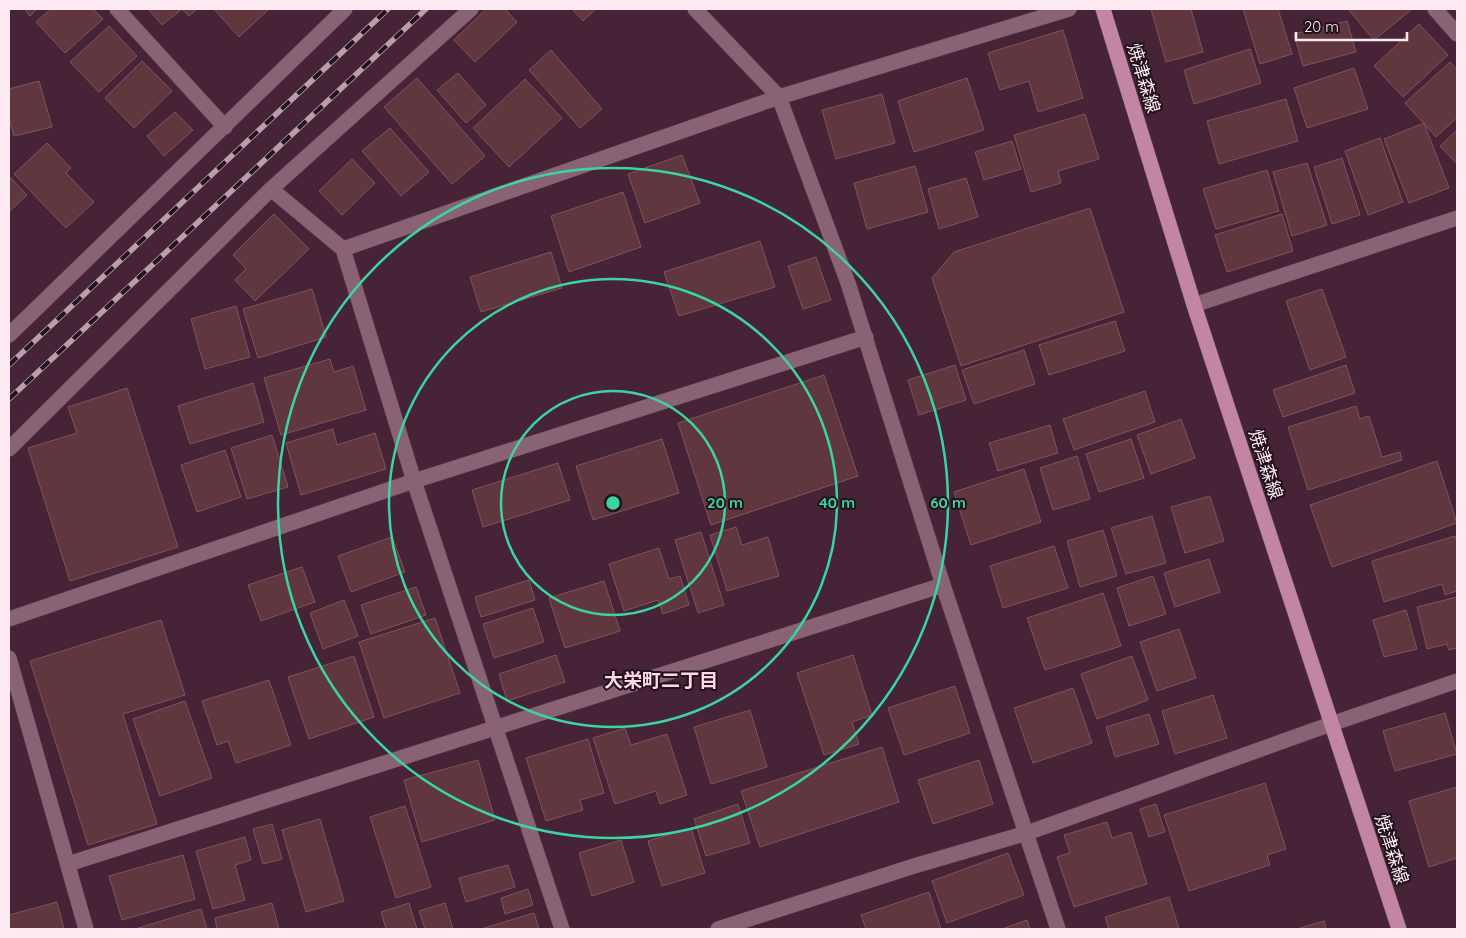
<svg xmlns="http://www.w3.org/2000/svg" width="1466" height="938" viewBox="0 0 1466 938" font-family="Quicksand,'Noto Sans JP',sans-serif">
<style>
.building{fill:#60373f;stroke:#80545c}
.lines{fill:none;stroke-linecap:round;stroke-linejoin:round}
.minor-casing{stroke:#5d4050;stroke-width:16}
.major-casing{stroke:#5d4050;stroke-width:16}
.minor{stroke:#8a6276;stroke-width:15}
.major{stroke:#c285a4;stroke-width:15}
.rail-casing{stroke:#b89fac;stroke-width:5.5}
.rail{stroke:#22121b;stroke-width:4;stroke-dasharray:11;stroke-linecap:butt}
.ring{fill:none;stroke:#3ad4a5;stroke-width:2.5}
.labels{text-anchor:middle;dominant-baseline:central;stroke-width:4;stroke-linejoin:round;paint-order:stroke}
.street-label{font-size:18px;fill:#fce9f2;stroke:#22121b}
.neighbourhood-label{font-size:19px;font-weight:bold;fill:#fcd7e9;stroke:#22121b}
.centre{fill:#3ad4a5;stroke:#22121b;stroke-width:2.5}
.ring-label{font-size:15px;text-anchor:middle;font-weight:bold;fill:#3ad4a5;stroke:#22121b;stroke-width:4;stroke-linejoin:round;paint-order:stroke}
</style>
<rect width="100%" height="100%" fill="#462336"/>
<path class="building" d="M24 9H37L30 16Z
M51 9H93L103 19 65 53 36 22Z
M148 9H182L162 25Z
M182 9H197L189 16Z
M214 9H269L239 37Z
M486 9H505L517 22 475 62 454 40Z
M572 9H596L583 21Z
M1151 9H1191L1203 52 1166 62Z
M1243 9H1278L1292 54 1260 64Z
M1348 9H1410L1411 10 1374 40Z
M1347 21 1356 52 1303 66 1294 34Z
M1419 24 1448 55 1403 97 1374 66Z
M109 26 137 56 99 92 70 62Z
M1063 30 1083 98 1038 112 1029 81 1000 90 988 53Z
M1250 49 1261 83 1194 104 1184 70Z
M551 50 602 109 580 128 529 70Z
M142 61 172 91 134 128 105 98Z
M1450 62 1457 70V118L1436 137 1405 103Z
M1354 68 1368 109 1307 128 1294 88Z
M458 73 486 105 466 123 437 90Z
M417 78 485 156 452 184 384 107Z
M967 78 984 130 914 152 898 101Z
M525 79 562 118 509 167 473 128Z
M39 81 52 127 14 136 9 118V89Z
M882 94 895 143 836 159 822 110Z
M1286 99 1298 141 1219 164 1207 121Z
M175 112 193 130 164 156 147 136Z
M1085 114 1099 159 1058 171 1061 183 1031 192 1014 135Z
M1424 123 1449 188 1409 203 1384 139Z
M390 128 429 172 401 196 362 151Z
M1457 130V164L1440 146Z
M1380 138 1403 202 1368 215 1345 151Z
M1012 141 1021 169 984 180 975 152Z
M47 143 71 168 66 173 94 202 66 228 14 174Z
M682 155 700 203 645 223 628 174Z
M1342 158 1360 215 1332 224 1314 167Z
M352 159 375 183 342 215 319 191Z
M1307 163 1327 225 1292 236 1273 172Z
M915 166 928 212 867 229 854 183Z
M1267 170 1279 211 1216 229 1203 189Z
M9 176 27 195 9 212Z
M966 178 978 217 939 229 928 189Z
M623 192 641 247 569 272 551 216Z
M1090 208 1124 312 961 366 932 278 954 252Z
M274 214 309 249 255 301 235 280 246 269 233 255Z
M1282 214 1293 251 1227 272 1215 235Z
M760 241 775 287 679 316 664 272Z
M551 252 562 288 481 312 470 277Z
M816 257 831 300 803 309 788 266Z
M312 289 326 337 258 358 243 309Z
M1322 289 1346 357 1310 370 1286 301Z
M236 306 250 357 205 369 191 319Z
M1115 321 1125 351 1049 375 1039 345Z
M1024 350 1035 384 974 404 962 370Z
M330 359 334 372 353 366 366 410 281 435 264 378Z
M955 365 966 400 919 415 908 380Z
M1346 365 1355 393 1283 417 1273 390Z
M824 375 858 476 711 525 678 423Z
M253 383 264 422 190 444 178 406Z
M127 388 178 547 70 581 28 448 77 433 68 407Z
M1145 391 1155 422 1074 450 1063 419Z
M1356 406 1360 419 1369 416 1382 457 1400 452 1402 460 1308 490 1288 427Z
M1181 419 1195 458 1151 474 1137 435Z
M1050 425 1058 453 998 471 989 443Z
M333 429 337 445 375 433 386 469 301 495 286 443Z
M272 435 288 487 247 499 231 448Z
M662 439 679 493 593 520 576 466Z
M1131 439 1144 478 1099 492 1086 454Z
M225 450 241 497 197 512 181 465Z
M1077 456 1090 499 1053 510 1040 468Z
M1437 461 1457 523 1332 567 1310 505Z
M558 463 570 500 483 527 472 490Z
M1024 469 1041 522 971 545 954 492Z
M1210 496 1224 541 1185 553 1171 507Z
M1152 516 1166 563 1126 574 1111 528Z
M736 527 742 545 768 537 779 576 727 591 710 535Z
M1103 530 1117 576 1080 587 1067 541Z
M701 532 724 605 698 613 675 540Z
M1455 536 1457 542V591L1445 595 1442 584 1384 602 1372 561Z
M392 537 405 572 351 592 338 556Z
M1054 546 1068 588 1003 608 990 566Z
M659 548 669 579 680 576 689 605 663 614 658 600 624 611 609 564Z
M1209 559 1220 592 1175 607 1164 573Z
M302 567 315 602 261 621 248 585Z
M1153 576 1166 614 1129 626 1117 588Z
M529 580 535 600 481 617 475 597Z
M604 581 620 631 565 648 549 598Z
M416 587 426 615 371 634 361 605Z
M1103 593 1121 646 1045 670 1027 618Z
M1457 597V648L1449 650 1447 644 1427 649 1417 607Z
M344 600 358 636 323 649 310 613Z
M533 608 544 642 494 658 483 624Z
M1406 610 1417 649 1384 657 1373 620Z
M435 618 460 693 384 718 359 642Z
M161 620 185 695 123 714 157 824 88 845 30 661Z
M1179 629 1196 678 1157 691 1140 642Z
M556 655 565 682 507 701 499 674Z
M853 655 872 715 852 722 859 744 824 755 797 673Z
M354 656 374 717 309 739 288 677Z
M1132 656 1148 700 1097 719 1081 674Z
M269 680 291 745 236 763 228 741 217 745 202 701Z
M955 686 970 733 904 755 888 708Z
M1073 688 1092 743 1033 763 1014 708Z
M1213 695 1227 738 1175 754 1162 711Z
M185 701 212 778 160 796 133 719Z
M750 710 767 767 711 784 694 727Z
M1445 713 1457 754 1395 771 1383 731Z
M1149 714 1159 744 1115 757 1106 727Z
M625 728 631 745 667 734 687 795 660 804 656 791 615 804 593 738Z
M588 739 604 793 580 800 583 810 546 821 526 758Z
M882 747 899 802 760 847 741 791Z
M478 760 495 820 422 842 404 780Z
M979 760 993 804 933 824 918 780Z
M1265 783 1286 849 1267 855 1270 865 1189 891 1164 815Z
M1457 787V858L1429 867 1409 801Z
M738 804 750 843 706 856 694 819Z
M1156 804 1165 832 1149 837 1140 809Z
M405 806 431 887 396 898 370 817Z
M320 819 344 901 306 912 282 830Z
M1107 822 1112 838 1131 832 1147 884 1074 907 1057 857 1070 853 1064 835Z
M272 824 282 859 263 864 253 829Z
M691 828 705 873 662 886 648 841Z
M245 837 251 860 235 865 245 900 213 909 196 851Z
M621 840 634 882 592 896 579 853Z
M1008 853 1024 895 947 923 932 881Z
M183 855 195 899 122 920 109 876Z
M508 865 515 887 466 902 459 878Z
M528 889 533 905 505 914 501 898Z
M929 892 941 929H866L861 915Z
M1169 897 1179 929H1109L1105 917Z
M57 902 64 929H9V915Z
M272 903 279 929H217L215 918Z
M409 903 417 929H386L381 912Z
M445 903 453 929H425L419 911Z
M201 909 207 929H135Z
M534 913 539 929H481Z
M1027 920 1030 929H1002Z
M1324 921 1326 929H1297Z"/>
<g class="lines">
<defs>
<path id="minor" d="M117 9 225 127
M695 9 779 97 848 283 943 585 1058 929
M1435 9 1457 34
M271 189 343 249 779 97 1069 9
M343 249 414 481 562 929
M1194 305 1457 218
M9 335 345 9
M9 449 271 189 471 9
M9 619 414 481 866 337
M9 658 86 929
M68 864 943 585
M718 929 914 866 1027 833 1331 724 1457 681"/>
<path id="major" d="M1103 9 1194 305 1399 929"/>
</defs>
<use href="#minor" class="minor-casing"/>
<use href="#major" class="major-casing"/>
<use href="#minor" class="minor"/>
<use href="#major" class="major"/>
<defs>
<path id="rail" d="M9 365 388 9
M9 399 426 9"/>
</defs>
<use href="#rail" class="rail-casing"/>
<use href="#rail" class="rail"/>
</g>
<g class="ring">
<circle cx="613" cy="503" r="112"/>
<circle cx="613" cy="503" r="224"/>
<circle cx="613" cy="503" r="335"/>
</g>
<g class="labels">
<g class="street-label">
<text transform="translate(1144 78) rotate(73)">焼津森線</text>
<text transform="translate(1266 464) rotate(72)">焼津森線</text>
<text transform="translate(1392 849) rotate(72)">焼津森線</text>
</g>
<g class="neighbourhood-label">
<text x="661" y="680">大栄町二丁目</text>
</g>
</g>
<circle cx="613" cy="503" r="8" class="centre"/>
<g class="ring-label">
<text x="725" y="508">20 m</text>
<text x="837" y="508">40 m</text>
<text x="948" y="508">60 m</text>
</g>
<rect width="1466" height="938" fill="none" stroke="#fce9f2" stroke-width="20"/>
<path d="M1296 32v8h111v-8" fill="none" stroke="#fce9f2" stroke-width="2.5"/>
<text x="1304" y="32" font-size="15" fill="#fce9f2" stroke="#22121b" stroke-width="4" paint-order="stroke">20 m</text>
</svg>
